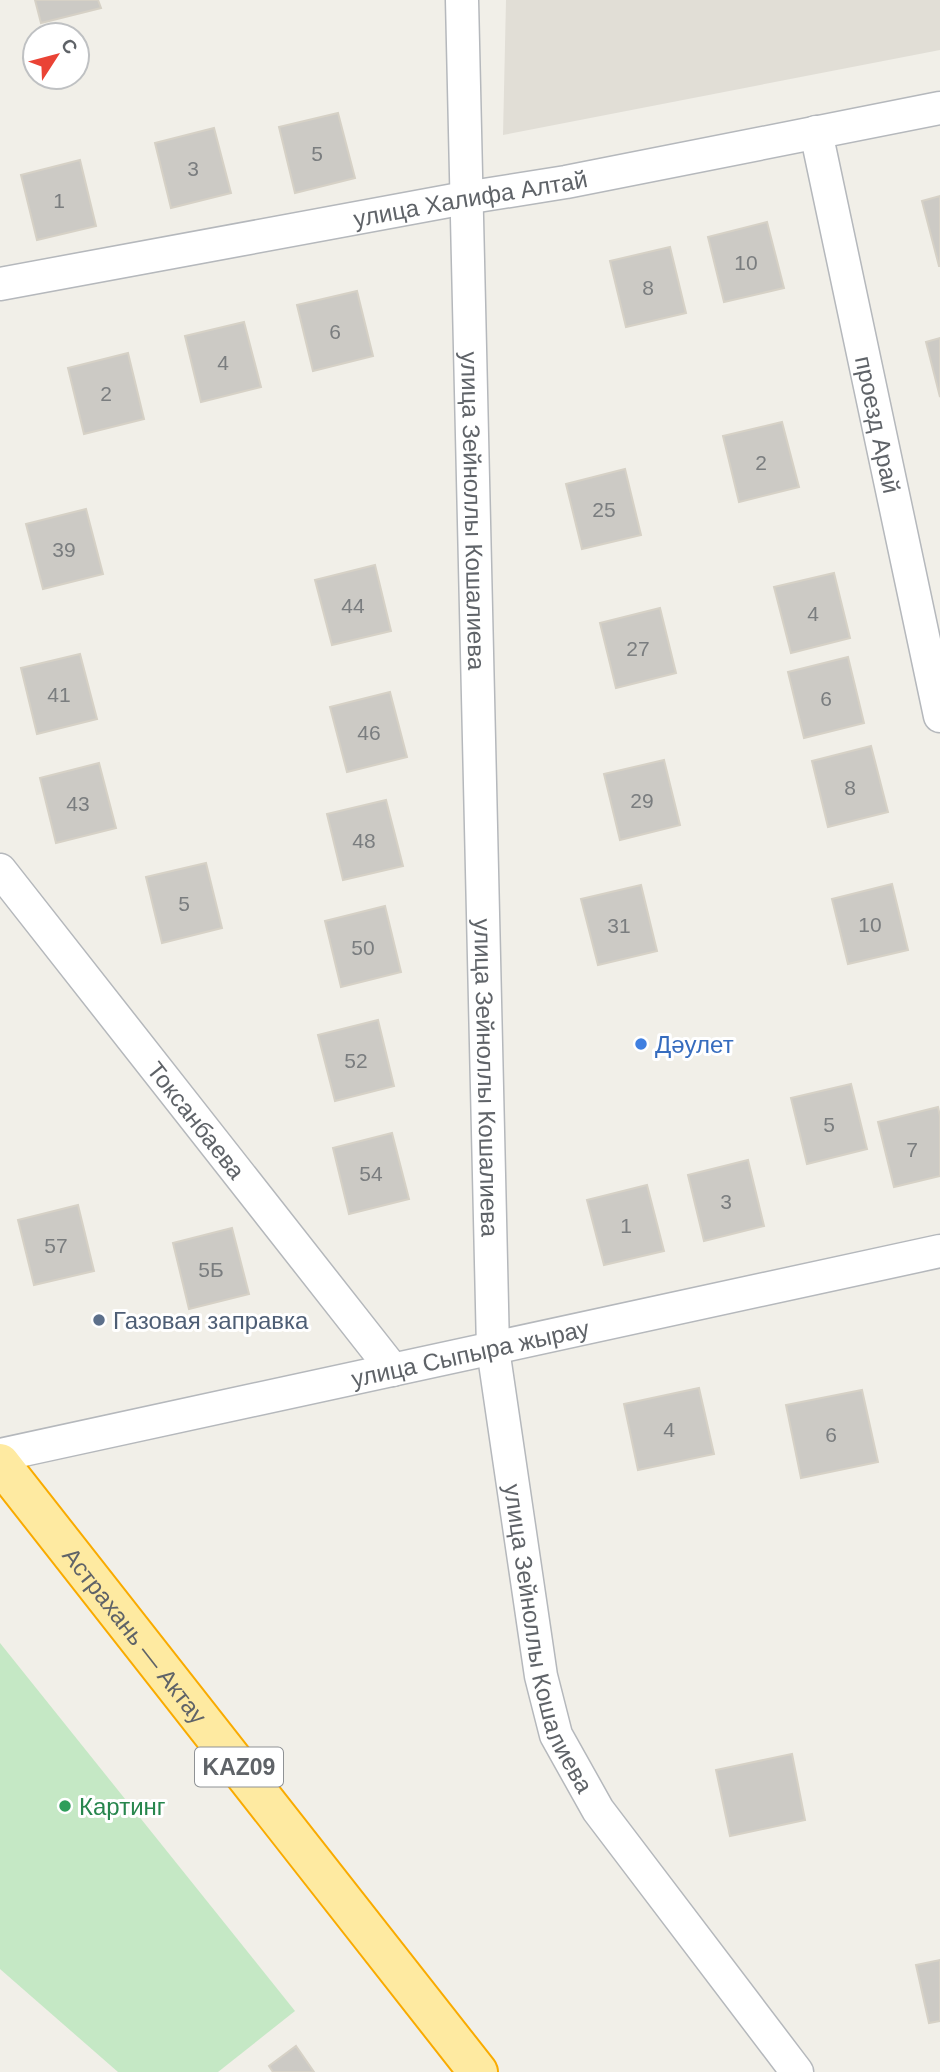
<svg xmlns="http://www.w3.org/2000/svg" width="940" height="2072" viewBox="0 0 940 2072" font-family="Arial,sans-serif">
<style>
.education{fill:#e1ded6}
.green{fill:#c5e8c5}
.building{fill:#cccac5;stroke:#d6d1c6;stroke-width:2}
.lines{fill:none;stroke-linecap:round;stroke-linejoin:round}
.minor-casing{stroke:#b5b8bc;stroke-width:35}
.trunk-casing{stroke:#f9ab00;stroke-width:42}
.minor{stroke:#fff;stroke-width:32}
.trunk{stroke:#feeaa1;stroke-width:38}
.shop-dot{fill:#3f7fe0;stroke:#fff;stroke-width:2.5}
.service-dot{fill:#5c6f8a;stroke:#fff;stroke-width:2.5}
.leisure-dot{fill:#2e9e5b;stroke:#fff;stroke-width:2.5}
.labels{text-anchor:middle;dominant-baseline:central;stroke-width:6;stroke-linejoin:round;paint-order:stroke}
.number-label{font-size:21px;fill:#7a7d7f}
.shield{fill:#fff;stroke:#8f9295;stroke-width:2}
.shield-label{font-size:23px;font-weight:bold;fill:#5f6368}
.street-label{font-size:24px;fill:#5f6368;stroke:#fff}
.shop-label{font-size:24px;fill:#366cbe;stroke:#fff;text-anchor:start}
.service-label{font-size:24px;fill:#4e5e75;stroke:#fff;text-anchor:start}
.leisure-label{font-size:24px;fill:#27864d;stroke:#fff;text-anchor:start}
</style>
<rect width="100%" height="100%" fill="#f1efe8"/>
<path class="education" d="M506 0H940V50L503 135Z"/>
<path class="green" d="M0 1643 295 2011 218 2072H118L0 1969Z"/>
<path class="building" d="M35 0H98L101 8 41 23Z
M338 113 355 178 295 193 279 127Z
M214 128 231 193 171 208 155 143Z
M80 160 96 226 37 240 21 175Z
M940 196V266H939L922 201Z
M767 222 784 288 724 302 708 237Z
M670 247 686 313 626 327 610 261Z
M357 291 373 356 313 371 297 305Z
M244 322 261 387 201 402 185 336Z
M940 338V397L926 342Z
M128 353 144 419 84 434 68 368Z
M782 422 799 487 739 502 723 436Z
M625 469 641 535 582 549 566 484Z
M86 509 103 574 43 589 26 524Z
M375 565 391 631 332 645 315 580Z
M834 573 850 638 791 653 774 587Z
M660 608 676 673 616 688 600 623Z
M80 654 97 719 37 734 21 668Z
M848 657 864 723 804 738 788 672Z
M390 692 407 757 347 772 330 707Z
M871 746 888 812 828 827 812 761Z
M664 760 680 825 620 840 604 774Z
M99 763 116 828 56 843 40 778Z
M386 800 403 866 343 880 327 814Z
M206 863 222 928 162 943 146 877Z
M892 884 908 950 848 964 832 899Z
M641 885 657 951 598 965 581 899Z
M385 906 401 972 341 987 325 921Z
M378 1020 394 1086 335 1101 318 1035Z
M851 1084 867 1149 807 1164 791 1098Z
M938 1107 940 1116V1176L894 1187 878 1122Z
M392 1133 409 1199 349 1214 333 1148Z
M748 1160 764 1226 704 1241 688 1175Z
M647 1185 664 1251 604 1265 587 1200Z
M78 1205 94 1271 34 1285 18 1220Z
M232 1228 249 1294 189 1309 173 1243Z
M699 1388 714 1454 638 1470 624 1404Z
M862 1390 878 1462 801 1478 786 1405Z
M792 1754 805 1820 730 1836 716 1770Z
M940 1960V2021L929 2023 916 1965Z
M296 2046 314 2072H273L269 2066Z"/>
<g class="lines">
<defs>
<g id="minor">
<path id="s1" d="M462 0 493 1349 541 1676 556 1735 598 1810 797 2072"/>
<path id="s2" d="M816 132 940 716"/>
<path id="s3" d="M0 284 465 198 566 182 940 108"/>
<path id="s4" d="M0 870 393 1370"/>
<path id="s5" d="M0 1455 940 1251"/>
</g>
<g id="trunk">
<path id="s6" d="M0 1463 478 2072"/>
</g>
</defs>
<use href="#minor" class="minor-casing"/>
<use href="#trunk" class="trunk-casing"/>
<use href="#minor" class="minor"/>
<use href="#trunk" class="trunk"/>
</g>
<circle class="shop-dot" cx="641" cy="1044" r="7"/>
<circle class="service-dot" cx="99" cy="1320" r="7"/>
<circle class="leisure-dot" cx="65" cy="1806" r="7"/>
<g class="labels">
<g class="number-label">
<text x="317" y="153">5</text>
<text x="193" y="168">3</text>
<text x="59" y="200">1</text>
<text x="746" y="262">10</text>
<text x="648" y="287">8</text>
<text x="335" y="331">6</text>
<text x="223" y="362">4</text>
<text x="106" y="393">2</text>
<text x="761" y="462">2</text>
<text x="604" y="509">25</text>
<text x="64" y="549">39</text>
<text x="353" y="605">44</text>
<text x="813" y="613">4</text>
<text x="638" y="648">27</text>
<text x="59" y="694">41</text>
<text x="826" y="698">6</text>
<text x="369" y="732">46</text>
<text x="850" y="787">8</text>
<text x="642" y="800">29</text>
<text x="78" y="803">43</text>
<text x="364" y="840">48</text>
<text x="184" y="903">5</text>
<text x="870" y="924">10</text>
<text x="619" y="925">31</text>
<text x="363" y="947">50</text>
<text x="356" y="1060">52</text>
<text x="829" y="1124">5</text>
<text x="912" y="1149">7</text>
<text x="371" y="1173">54</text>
<text x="726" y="1201">3</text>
<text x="626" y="1225">1</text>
<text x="56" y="1245">57</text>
<text x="211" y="1269">5Б</text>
<text x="669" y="1429">4</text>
<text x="831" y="1434">6</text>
</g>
<rect class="shield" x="195" y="1747.5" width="88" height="39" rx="5"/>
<g class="shield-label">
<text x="239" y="1767">KAZ09</text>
</g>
<g class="street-label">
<text stroke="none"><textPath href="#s3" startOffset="478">улица Халифа Алтай</textPath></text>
<text stroke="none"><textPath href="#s2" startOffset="299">проезд Арай</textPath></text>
<text stroke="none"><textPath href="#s1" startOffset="511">улица Зейноллы Кошалиева</textPath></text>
<text stroke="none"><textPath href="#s1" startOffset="1078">улица Зейноллы Кошалиева</textPath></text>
<text stroke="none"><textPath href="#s4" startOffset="318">Токсанбаева</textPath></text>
<text stroke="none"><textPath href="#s5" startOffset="481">улица Сыпыра жырау</textPath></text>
<text stroke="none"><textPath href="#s6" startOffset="219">Астрахань — Актау</textPath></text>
<text stroke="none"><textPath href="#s1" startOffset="1645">улица Зейноллы Кошалиева</textPath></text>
</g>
<g class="shop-label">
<text x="655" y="1044">Дәулет</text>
</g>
<g class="service-label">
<text x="113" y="1320">Газовая заправка</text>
</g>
<g class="leisure-label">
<text x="79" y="1806">Картинг</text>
</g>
</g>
<g transform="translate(56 56) rotate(54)"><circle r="33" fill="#ffffff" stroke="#bfc1c3" stroke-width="2"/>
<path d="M0-5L12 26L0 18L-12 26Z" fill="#ea4335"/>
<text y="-10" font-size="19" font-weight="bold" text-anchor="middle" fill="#5f6368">С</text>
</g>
</svg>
